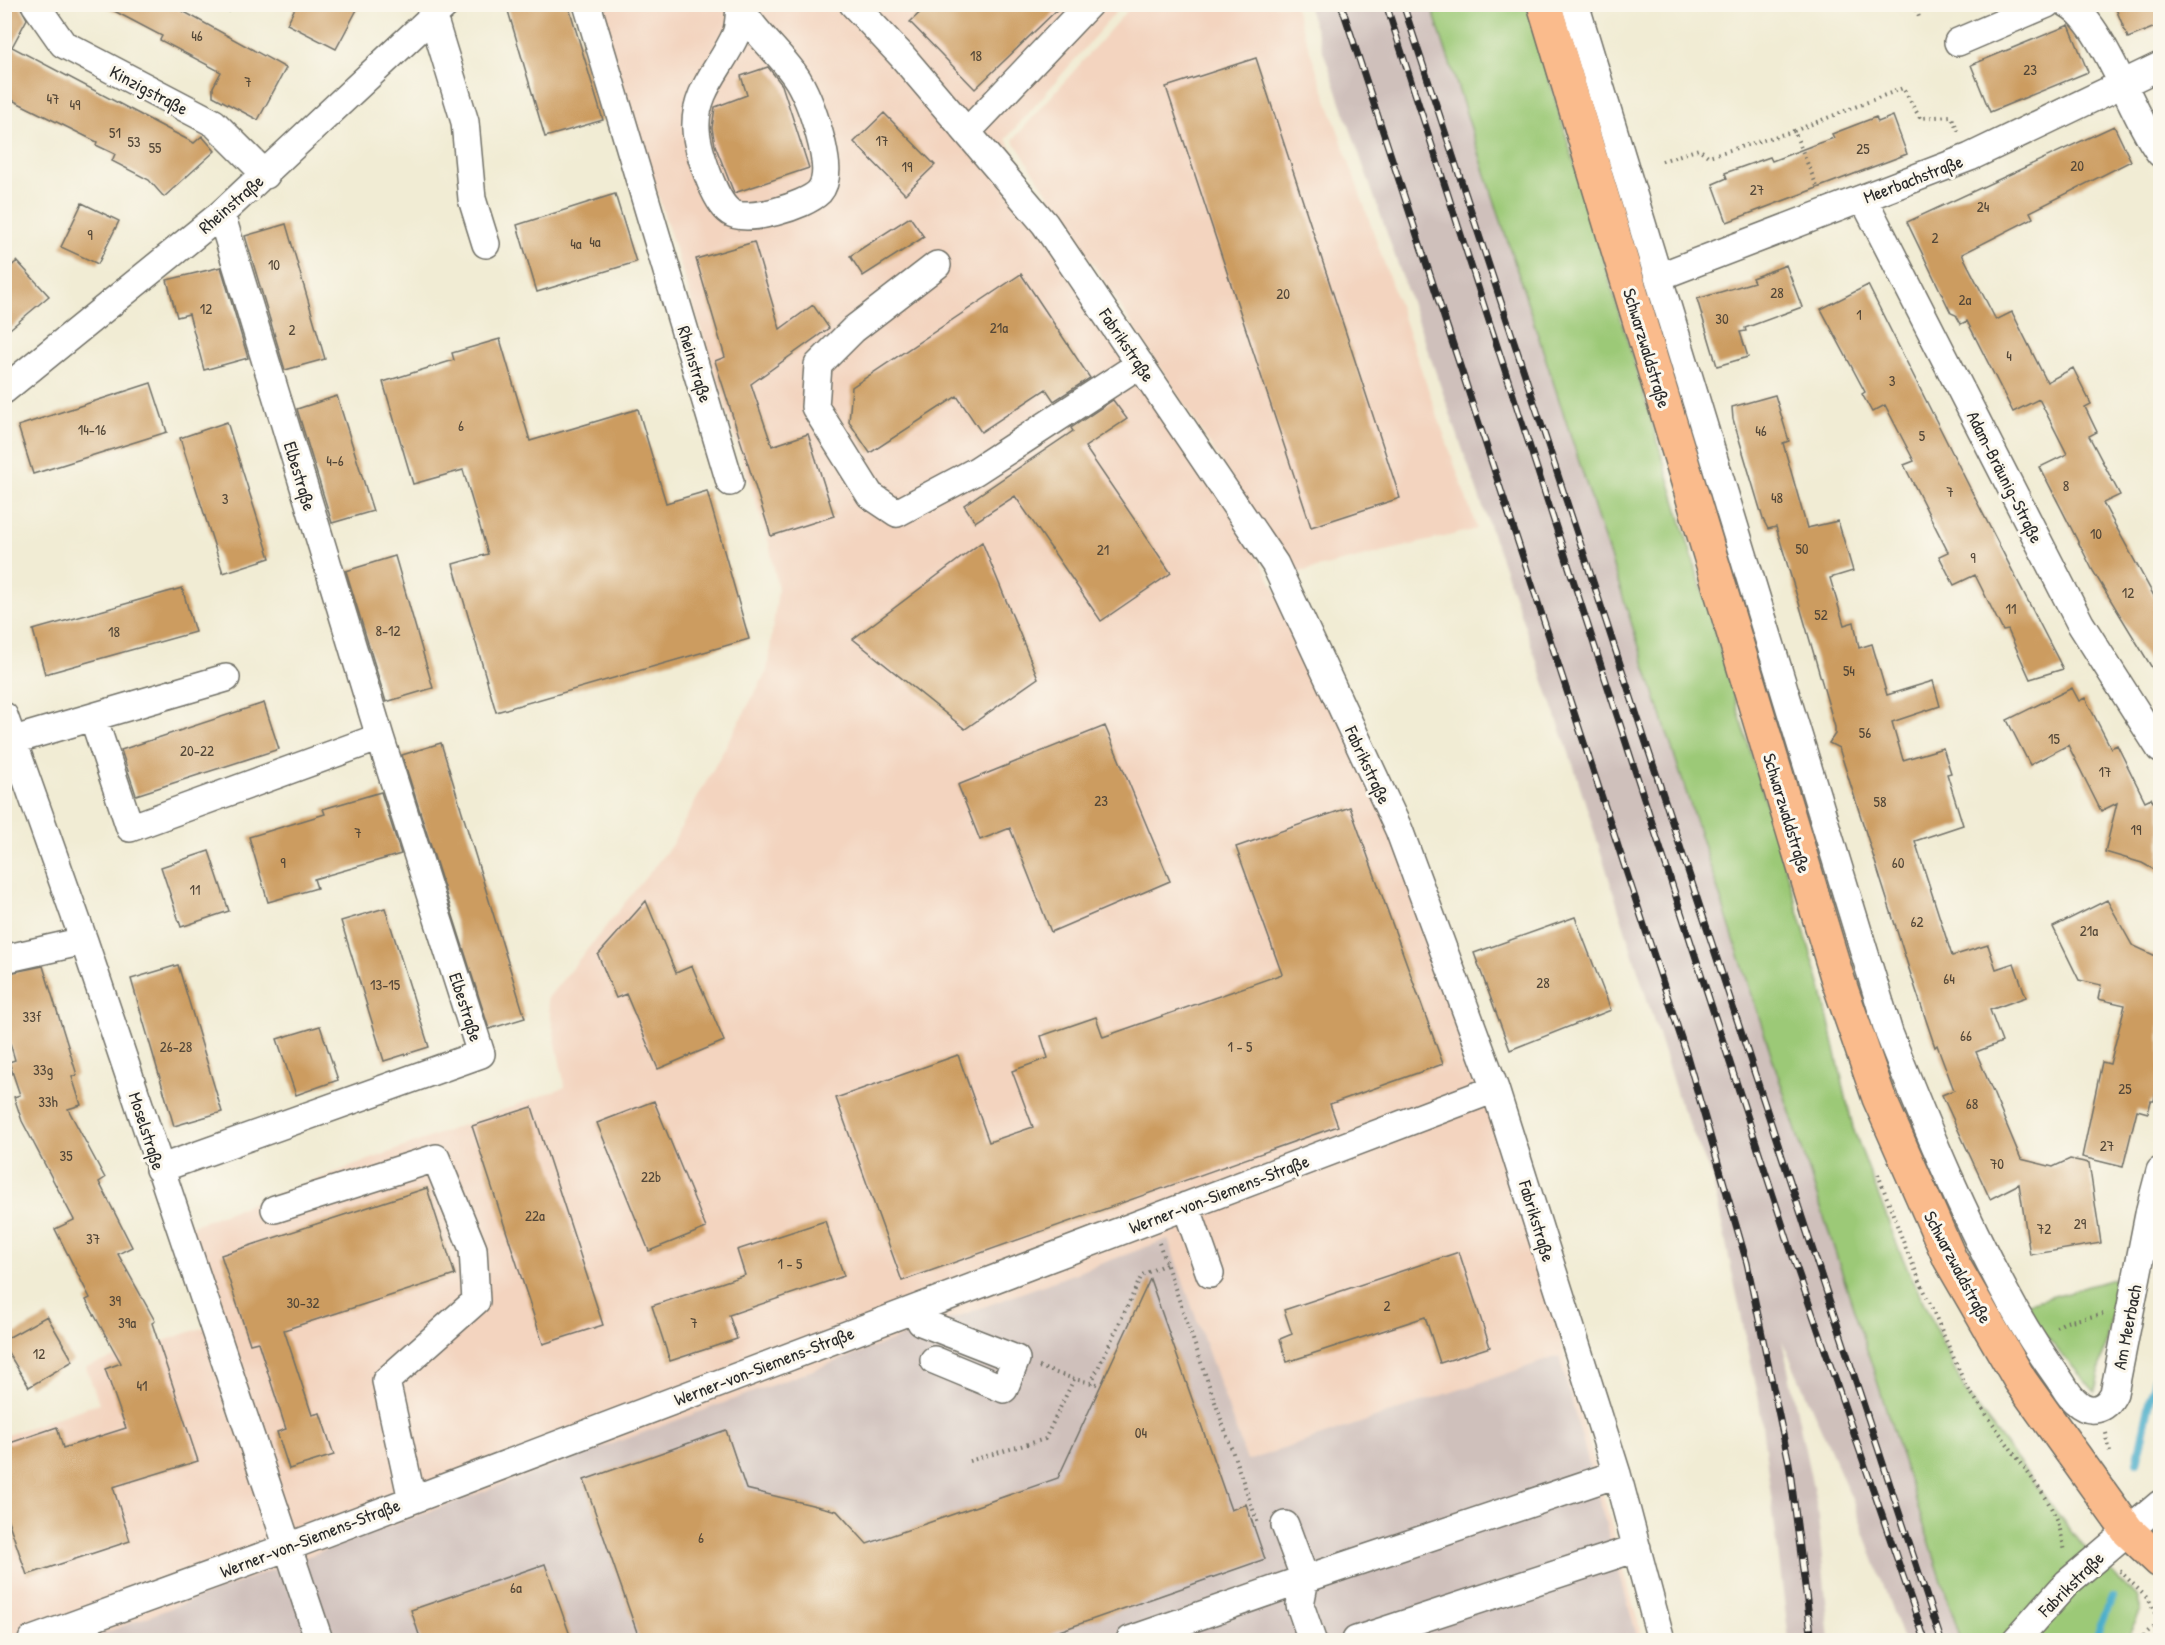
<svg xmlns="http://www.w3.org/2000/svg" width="2165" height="1645" viewBox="0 0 2165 1645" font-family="'Patrick Hand',sans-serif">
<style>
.built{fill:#f3d4bf}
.industrial{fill:#cfc0bb}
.green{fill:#9cc977;stroke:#647a51;stroke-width:1.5}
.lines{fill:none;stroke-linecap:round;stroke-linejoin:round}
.stream{stroke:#4caecb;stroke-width:8}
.building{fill:#cc9c61}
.minor-casing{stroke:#706f66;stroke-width:30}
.major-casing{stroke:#706f66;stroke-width:36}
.path{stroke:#706f66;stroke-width:4;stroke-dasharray:1.5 4.5;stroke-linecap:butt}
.minor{stroke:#fff;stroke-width:27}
.major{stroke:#fabb8c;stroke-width:33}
.rail-casing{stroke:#2b2b2b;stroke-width:7}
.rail{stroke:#fbf7ec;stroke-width:4.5;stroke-dasharray:14;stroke-linecap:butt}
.labels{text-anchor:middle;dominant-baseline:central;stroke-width:6;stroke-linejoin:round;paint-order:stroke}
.number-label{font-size:15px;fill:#534738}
.street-label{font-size:18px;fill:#2b2b2b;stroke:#fbf7ec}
</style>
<rect width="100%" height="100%" fill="#fbf7ec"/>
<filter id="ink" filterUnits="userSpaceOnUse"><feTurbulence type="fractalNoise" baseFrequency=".0167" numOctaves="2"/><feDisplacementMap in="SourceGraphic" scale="12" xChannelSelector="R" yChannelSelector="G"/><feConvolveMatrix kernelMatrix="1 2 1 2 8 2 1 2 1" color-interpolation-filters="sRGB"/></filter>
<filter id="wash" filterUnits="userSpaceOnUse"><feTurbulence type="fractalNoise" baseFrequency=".008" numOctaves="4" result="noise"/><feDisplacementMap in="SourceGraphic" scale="24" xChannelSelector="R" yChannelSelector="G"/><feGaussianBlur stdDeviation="1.35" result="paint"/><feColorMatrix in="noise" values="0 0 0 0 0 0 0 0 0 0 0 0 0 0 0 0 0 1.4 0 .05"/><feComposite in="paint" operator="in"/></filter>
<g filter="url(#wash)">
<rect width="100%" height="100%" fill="#f1ecd4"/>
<path class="built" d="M597 5H1122L1006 139 1266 571 1396 832 1494 1096 1643 1640H5L4 1436 99 1403 86 1367 211 1325 183 1229 565 1087 547 999 671 846 767 671 778 589 769 543Z
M1132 5H1294L1477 529 1288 575 1245 499 1013 140Z"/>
<path class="industrial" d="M1307 5H1431L1961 1640H1903L1854 1504 1782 1340 1817 1507 1830 1640H1789L1759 1400 1712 1177 1679 1101 1575 770Z
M1168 1239 1247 1461 1559 1356 1638 1640H86L298 1560Z"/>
<path class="green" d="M1431 5H1527L1821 987 1853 1128 1899 1250 1965 1391 2079 1542 2137 1597 2141 1610 2126 1640H1961Z
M2120 1277 2095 1392 2019 1306Z"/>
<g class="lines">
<path class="stream" d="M2137 1462 2160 1355
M2095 1640 2112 1597"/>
</g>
<g id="blocks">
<path class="building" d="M4 4H19L27 19 12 47 194 143 202 136 215 151 164 197 149 180 112 161 115 154 96 145 97 142 4 96Z
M101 4H170L286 68 258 120 213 96V87L221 72 160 40 162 36Z
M297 4H360L336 49 287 24Z
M506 4H568L603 120 545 137Z
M929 4H1063L975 89 910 22Z
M2114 4H2160V25L2128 38Z
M2069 25 2088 72 1990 112 1971 65Z
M1256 58 1400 498 1311 527 1166 87Z
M768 67 782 85 809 168 734 193 715 145 712 128 715 107 747 95 741 76Z
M884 113 935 165 905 194 854 142Z
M1893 116 1907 154 1727 222 1713 184 1727 178 1725 173 1770 157 1772 161 1819 143 1834 138 1832 134 1876 117 1878 122Z
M2114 126 2131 161 2030 212 2033 218 1962 254 1996 320 2012 312 2047 382 2073 368 2091 404 2085 407 2097 432 2089 436 2120 495 2103 503 2160 607V681L2093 571 2040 467 2067 454 2039 399 2013 412 1967 321 1961 324 1956 315 1951 313 1907 222Z
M615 194 636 262 537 292 517 225Z
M82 203 119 221 98 264 61 247Z
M910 217 924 237 863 276 850 256Z
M286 224 325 359 285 370 245 236Z
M754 242 780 329 813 305 829 328 751 384 772 446 808 434 834 516 771 536 715 361 725 357 696 259Z
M17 261 49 296 4 334V273Z
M1786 265 1802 307 1745 328 1746 331 1740 332 1748 357 1717 366 1697 299 1754 282 1752 278Z
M221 267 248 358 204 370 189 314 177 317 167 280Z
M1021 274 1090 378 1054 401 1046 389 981 432 957 396 870 453 849 422 852 387Z
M1868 285 1976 500 2063 669 2030 679 2008 630 2003 631 1975 575 1954 585 1939 556 1948 552 1904 465 1914 461 1885 405 1872 412 1862 394 1865 392 1821 309Z
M500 339 530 441 638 409 666 503 707 491 749 639 496 712 453 564 488 554 463 470 413 484 383 382 454 360 452 353Z
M151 383 167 432 33 474 18 426Z
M1775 395 1789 441 1783 443 1807 528 1838 521 1853 571 1830 578 1844 625 1854 622 1859 648 1872 644 1887 695 1933 681 1940 706 1892 722 1903 760 1943 748 1951 773 1947 774 1963 825 1915 841 1952 956 1988 945 1996 969 2014 963 2026 997 1990 1010 2002 1042 1976 1052 2021 1159 2053 1167 2070 1159 2089 1163 2101 1243 2030 1255 2019 1184 1990 1199 1942 1095 1954 1090 1937 1045 1935 1047 1910 972 1839 748 1829 743 1835 734V727L1799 603 1776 527 1768 529 1763 519 1733 419 1732 407Z
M337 396 373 511 332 523 297 409Z
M1113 400 1127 419 1085 447 1171 573 1101 621 1015 496 975 522 964 505 1073 431 1071 428Z
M227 422 270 558 223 573 180 438Z
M982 542 1038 678 965 729 853 639Z
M395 556 433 688 386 702 346 571Z
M182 588 195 632 45 674 33 630Z
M2072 688 2079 701 2085 698 2111 748 2117 745 2145 801 2151 798 2153 802 2160 797V873L2142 863 2105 852 2117 803 2101 811 2068 745 2030 765 2007 720Z
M264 703 279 749 136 795 121 750Z
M1105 726 1170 881 1051 932 1010 828 980 840 958 785Z
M441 743 525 1018 489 1029 402 755Z
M381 792 401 854 314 879 317 888 268 902 249 837 325 814 323 809Z
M1350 807 1443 1064 1330 1104 1338 1126 902 1281 836 1098 958 1055 989 1142 1033 1127 1012 1071 1048 1058 1041 1036 1096 1017 1103 1037 1282 974 1236 847Z
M209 851 229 911 181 927 161 867Z
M2107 900 2132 945 2160 958V1070L2154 1101H2151L2148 1113 2137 1110 2123 1167 2082 1157 2102 1062 2110 1064 2125 1005 2098 999 2101 985 2079 980 2053 927Z
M646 901 676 973 692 966 724 1041 658 1069 626 994 616 998 598 955Z
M385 908 429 1047 384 1061 341 921Z
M1575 917 1611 1010 1510 1050 1474 953Z
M178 965 222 1112 174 1126 131 979Z
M43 966 77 1075 72 1077 81 1105 68 1109 105 1178 99 1182 132 1247 118 1254 155 1321 152 1323 198 1461 113 1487 130 1541 27 1575 4 1509V1445L57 1427 63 1448 126 1428 105 1369 121 1363 86 1300 90 1298 55 1229 74 1220 22 1121 14 1097 20 1095 9 1062 15 1060 4 1022V974Z
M320 1026 338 1080 296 1095 277 1039Z
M654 1101 706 1228 649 1251 597 1123Z
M532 1107 603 1325 543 1344 472 1126Z
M427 1188 455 1275 284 1330 312 1415 320 1413 334 1455 289 1469 277 1432 286 1429 258 1342 250 1344 221 1255Z
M825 1221 844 1276 729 1315 737 1339 670 1361 652 1306 745 1275 737 1250Z
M1459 1252 1490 1347 1440 1363 1425 1317 1287 1362 1280 1339 1292 1334 1284 1310Z
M1150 1279 1231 1510 1246 1504 1265 1559 1031 1641H640L584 1480 726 1430 746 1489 837 1511 867 1544 1058 1478Z
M47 1316 73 1361 29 1387 4 1346V1340Z
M545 1564 572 1641H421L411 1610Z"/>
</g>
</g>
<g filter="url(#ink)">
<use href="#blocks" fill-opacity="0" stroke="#706f66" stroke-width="1.5"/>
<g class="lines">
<defs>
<path id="minor" d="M35 4 63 44 214 123 266 175
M587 4 730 482
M739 4C753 33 781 53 798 80 808 97 817 124 822 144 825 158 830 179 819 192 805 206 746 224 730 212 714 201 697 148 696 129 694 90 722 67 736 34 739 26 739 16 740 7
M853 4 902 56 1045 224 1275 564 1399 830 1495 1089 1617 1474 1661 1640
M1575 4 1889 1033C1927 1129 1966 1223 2017 1314 2030 1337 2044 1358 2059 1379 2064 1386 2068 1395 2075 1401 2090 1415 2106 1410 2114 1393L2150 1209 2160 1171
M2068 4C2103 23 2133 118 2160 153
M433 17 465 122 472 199 486 244
M1958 42 2047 4
M967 132 1089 4
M1863 198 2080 623 2160 749
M937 265 854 329 818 365 815 407 870 495 897 513 976 471 1140 364
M1658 277 1970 157 2160 66
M4 390 221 214 446 4
M4 716 84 941 319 1640
M93 717 130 828 380 737
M4 743 226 678
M4 959 84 941
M159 1169 481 1054 380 737 221 214
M1186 1206 1210 1274
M275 1209 436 1158 473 1249 476 1301 386 1381 412 1500
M921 1322 1016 1359 1004 1389 934 1360
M32 1640 288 1547 1495 1089
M1130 1640 1305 1579 1285 1525
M1312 1640 1300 1605 1305 1579 1617 1474
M1356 1640 1637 1548
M2016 1640 2067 1583 2160 1504"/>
<path id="major" d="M1544 4 1838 980 1879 1098 1950 1259 2020 1380 2128 1531 2160 1561"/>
</defs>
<use href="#minor" class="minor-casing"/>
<use href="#major" class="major-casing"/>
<path class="path" d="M219 4 234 13
M1914 4 1919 17
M1794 131 1903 88 1920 118 1951 116 1960 135
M1662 161 1699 149 1708 156 1720 153 1794 131 1818 189
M1878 1174 1906 1249 1966 1386 2046 1498 2058 1521 2065 1551
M1159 1243 1258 1524
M2056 1327 2066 1322 2103 1314
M1039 1367 1074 1379
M1091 1383 1142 1275 1166 1264
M2106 1433 2110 1452
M969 1461 1045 1439 1074 1379 1101 1385
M2120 1571 2149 1600 2160 1624
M2139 1640 2158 1622"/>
<use href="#minor" class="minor"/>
<use href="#major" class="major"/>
<defs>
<path id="rail" d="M1341 4 1687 1056 1747 1263 1789 1463 1812 1640
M1386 4 1795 1263 1925 1640
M1403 4 1941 1640"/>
</defs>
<use href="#rail" class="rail-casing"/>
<use href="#rail" class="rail"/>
</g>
</g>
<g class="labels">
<g class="number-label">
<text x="197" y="35">46</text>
<text x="976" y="55">18</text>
<text x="2030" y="69">23</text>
<text x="248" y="81">7</text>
<text x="53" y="98">47</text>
<text x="75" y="104">49</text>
<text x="115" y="132">51</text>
<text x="882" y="140">17</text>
<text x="134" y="141">53</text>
<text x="155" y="147">55</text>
<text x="1863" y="148">25</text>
<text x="2077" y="165">20</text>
<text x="907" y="166">19</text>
<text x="1757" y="189">27</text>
<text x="1983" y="206">24</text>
<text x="90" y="234">9</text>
<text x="1935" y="237">2</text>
<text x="595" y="241">4a</text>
<text x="576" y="243">4a</text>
<text x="274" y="264">10</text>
<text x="1777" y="292">28</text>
<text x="1283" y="293">20</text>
<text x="1965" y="299">2a</text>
<text x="206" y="308">12</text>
<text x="1859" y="314">1</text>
<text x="1722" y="318">30</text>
<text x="999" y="327">21a</text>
<text x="292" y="329">2</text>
<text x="2009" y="355">4</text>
<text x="1892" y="380">3</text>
<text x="461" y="425">6</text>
<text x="92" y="429">14-16</text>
<text x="1761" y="430">46</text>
<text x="1922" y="435">5</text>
<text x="335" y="460">4-6</text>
<text x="2066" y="485">8</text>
<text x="1950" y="491">7</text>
<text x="1777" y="497">48</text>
<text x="225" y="498">3</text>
<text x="2096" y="533">10</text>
<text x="1802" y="548">50</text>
<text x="1103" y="549">21</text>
<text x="1973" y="557">9</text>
<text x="2128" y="592">12</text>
<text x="2011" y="608">11</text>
<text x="1821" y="614">52</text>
<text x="388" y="630">8-12</text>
<text x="114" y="631">18</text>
<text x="1849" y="670">54</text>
<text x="1865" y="732">56</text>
<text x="2054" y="738">15</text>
<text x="197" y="750">20-22</text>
<text x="2105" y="771">17</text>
<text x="1101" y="800">23</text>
<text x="1880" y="801">58</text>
<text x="2136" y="829">19</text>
<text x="358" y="832">7</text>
<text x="283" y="862">9</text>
<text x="1898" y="862">60</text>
<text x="195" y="889">11</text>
<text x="1917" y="921">62</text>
<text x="2089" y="930">21a</text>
<text x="1949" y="978">64</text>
<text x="1543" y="982">28</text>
<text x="385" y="984">13-15</text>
<text x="32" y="1016">33f</text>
<text x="1966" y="1035">66</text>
<text x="176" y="1046">26-28</text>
<text x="1240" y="1046">1 - 5</text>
<text x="43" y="1069">33g</text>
<text x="2125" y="1088">25</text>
<text x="48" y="1101">33h</text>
<text x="1972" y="1103">68</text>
<text x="2107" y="1145">27</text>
<text x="66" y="1155">35</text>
<text x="1997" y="1163">70</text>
<text x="651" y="1176">22b</text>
<text x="535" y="1215">22a</text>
<text x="2080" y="1223">29</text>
<text x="2044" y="1228">72</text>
<text x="93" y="1238">37</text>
<text x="790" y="1263">1 - 5</text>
<text x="115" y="1300">39</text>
<text x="303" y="1302">30-32</text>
<text x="1387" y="1305">2</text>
<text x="127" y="1322">39a</text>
<text x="694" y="1322">7</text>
<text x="39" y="1353">12</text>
<text x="142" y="1385">41</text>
<text x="1141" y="1432">04</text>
<text x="701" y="1537">6</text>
<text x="516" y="1587">6a</text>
</g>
<g class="street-label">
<text transform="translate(149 90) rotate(28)">Kinzigstraße</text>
<text transform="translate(1913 179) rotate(-21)">Meerbachstraße</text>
<text transform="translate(231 204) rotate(-41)">Rheinstraße</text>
<text transform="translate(1127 345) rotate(56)">Fabrikstraße</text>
<text transform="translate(1647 348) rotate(73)">Schwarzwaldstraße</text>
<text transform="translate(695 364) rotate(73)">Rheinstraße</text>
<text transform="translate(300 476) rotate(73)">Elbestraße</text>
<text transform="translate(2005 477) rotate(63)">Adam-Bräunig-Straße</text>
<text transform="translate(1368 765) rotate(65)">Fabrikstraße</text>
<text transform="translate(1787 813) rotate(73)">Schwarzwaldstraße</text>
<text transform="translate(466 1007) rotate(72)">Elbestraße</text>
<text transform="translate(147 1131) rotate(72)">Moselstraße</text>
<text transform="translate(1219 1194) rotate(-21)">Werner-von-Siemens-Straße</text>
<text transform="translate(1537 1221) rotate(73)">Fabrikstraße</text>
<text transform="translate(1958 1267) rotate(62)">Schwarzwaldstraße</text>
<text transform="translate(2127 1327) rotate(-79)">Am Meerbach</text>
<text transform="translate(764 1366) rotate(-21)">Werner-von-Siemens-Straße</text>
<text transform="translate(310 1538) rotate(-21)">Werner-von-Siemens-Straße</text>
<text transform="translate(2071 1584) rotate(-45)">Fabrikstraße</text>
</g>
</g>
<rect width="2165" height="1645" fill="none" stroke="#fbf7ec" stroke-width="24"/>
</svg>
